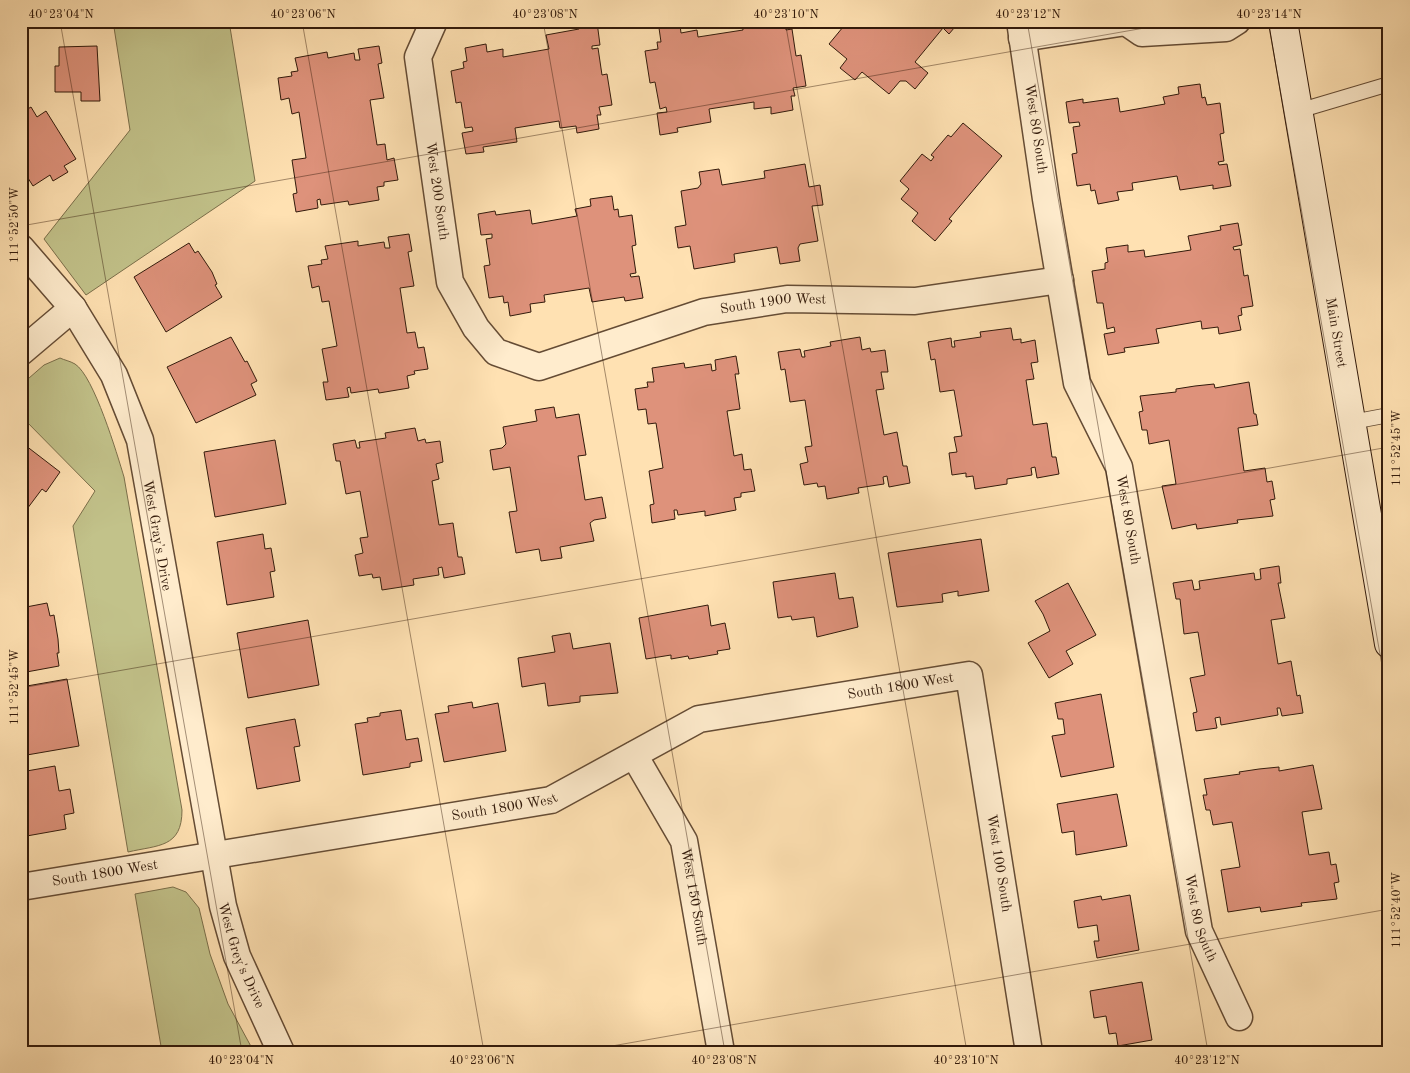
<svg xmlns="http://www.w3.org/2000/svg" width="1410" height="1073" viewBox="0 0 1410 1073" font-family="'Old Standard TT',serif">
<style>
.green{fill:#c2c28a;stroke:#7a6e4a}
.building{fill:#de927b;stroke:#321a0b}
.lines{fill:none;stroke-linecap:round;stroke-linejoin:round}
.lane-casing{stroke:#654c35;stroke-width:16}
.street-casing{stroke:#654c35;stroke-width:29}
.secondary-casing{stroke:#321a0b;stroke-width:30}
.lane{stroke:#ffeccd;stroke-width:14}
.street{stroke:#ffeccd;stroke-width:26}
.secondary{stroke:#ffeccd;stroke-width:28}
.ticks{fill:none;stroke:#321a0b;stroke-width:1;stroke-opacity:0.45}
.labels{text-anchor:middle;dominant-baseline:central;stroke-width:5;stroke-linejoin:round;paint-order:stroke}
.street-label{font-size:14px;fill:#321a0b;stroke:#ffeccd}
.neatline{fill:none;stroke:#321a0b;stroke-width:2}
.ticks-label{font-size:12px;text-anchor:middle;fill:#321a0b}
</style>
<rect width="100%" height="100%" fill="#ffe1b2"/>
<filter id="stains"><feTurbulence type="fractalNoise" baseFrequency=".004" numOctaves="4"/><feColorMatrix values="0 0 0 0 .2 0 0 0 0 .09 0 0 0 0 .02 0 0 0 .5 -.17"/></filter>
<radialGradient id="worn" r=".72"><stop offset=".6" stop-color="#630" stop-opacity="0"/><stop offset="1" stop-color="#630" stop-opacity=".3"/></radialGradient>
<path class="green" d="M113 21H229L255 181 86 295 44 239 130 130Z
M60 358C64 360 70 361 75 364 94 376 117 454 124 477L182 810C182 848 158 845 128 852L73 526 95 491 21 416V385L44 365Z
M173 887 186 892 199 908 210 954 228 1004 254 1052H162L135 894Z"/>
<path class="building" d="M742 21H794V25L786 27V30L792 29 796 56 801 55 806 86 793 88 795 96H791L793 110 771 114V107L754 109V102L709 109 711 122 677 128 678 132 660 135 657 113 667 112 666 107 660 109 655 82 650 83 645 51 658 49 657 42H661L659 28 680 25 681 33 697 30 698 37 743 30Z
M848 21H960L949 34 943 28 915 62 928 73 915 89 906 81H900L889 94 862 72 855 80 840 68 847 59 829 44Z
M597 22 600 45 592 46V49L598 48 602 75 607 74 612 105 599 107 601 115H597L599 129 577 133 576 126 560 128 559 121 515 128 517 142 483 147 484 152 466 154 462 133 473 131 472 127 465 128 461 102 456 103 451 71 464 68 463 62 467 61 465 48 486 44 487 52 503 49V57L549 49 546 35 579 29V25Z
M97 46 100 101H81V92H55V66H59V47Z
M379 46 382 63 378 64 384 98 370 100 377 145 385 144 387 160 394 158 398 180 384 182V186L377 187 379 200 349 205 348 201 321 205 320 199 317 200 318 208 296 212 293 194 297 193 292 160 306 158 299 112 292 114 289 98 281 100 278 78 292 76 291 72 298 71 295 58 327 52 328 58 354 53 355 60H360L358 49Z
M1200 84 1202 98 1205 97 1207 105 1220 103 1224 133 1220 134 1224 161 1218 162 1219 165 1227 164 1231 186 1213 189V185L1180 190 1177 176 1132 183 1133 190 1117 192 1119 200 1098 204 1095 190 1091 191 1090 184 1077 186 1072 154 1077 153 1073 127 1080 126 1079 122 1069 123 1066 102 1083 99V103L1118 98 1120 112 1165 104 1163 97 1179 94 1178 87Z
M31 107 37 117 46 111 76 159 64 166 68 172 53 181 50 175 33 186 21 167V113Z
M963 123 1002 156 949 219 952 221 935 241 912 221 918 213 901 199 909 189 900 181 922 154 931 161 934 157 931 155 948 135 951 137Z
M805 164 809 187 820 185 823 205 812 206 818 241 800 244 798 248 800 261 780 264 777 247 734 254 735 262 694 269 690 246 678 248 675 227 686 225 681 191 698 188 701 184 699 172 719 169 722 185 765 178 764 171Z
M612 196 614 210 618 209 619 217 632 215 636 245 632 246 636 273 630 274 631 277 639 276 643 298 625 301 624 297 592 302 589 288 544 295 545 302 530 304 531 312 510 316 508 302 504 303 503 296 489 298 484 266 490 265 486 239 492 238V234L481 235 478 214 495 211 496 215 530 210 532 224 577 216 575 209 591 206 590 199Z
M1238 223 1242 245 1233 247 1234 250 1240 249 1244 276 1248 275 1253 306 1241 308 1242 315 1238 316 1241 330 1219 334 1218 327 1202 329 1201 321 1156 329 1159 343 1124 348 1125 352 1108 355 1104 334 1115 332 1114 327 1107 329 1103 303H1097L1092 271 1105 269V263L1108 262 1106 248 1128 245V252L1144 250 1145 257 1191 250 1188 236 1221 230 1220 226Z
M409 234 412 251 408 252 414 286 400 288 407 333 415 332 418 348 424 347 428 369 414 371 415 374 407 376 409 388 379 393 378 389 351 393 350 387 347 388 349 397 326 400 323 382H328L322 349 337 346 329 301 322 302 319 286 312 288 308 266 322 264 321 260 328 259 325 246 358 241V246L384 242 385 248H390L388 237Z
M189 243 195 253 198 251 212 272 217 284 215 285 222 297 166 332 134 277Z
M1011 328 1013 340 1021 339V343L1035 340 1038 362 1031 363 1034 379 1026 380 1033 425 1047 423 1052 457H1056L1059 474 1037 478 1035 467 1031 468 1032 475 1007 479V484L975 489 973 476 966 477V473L952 475 949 453 957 452 954 437 962 436 954 390 940 392 935 359 931 360 928 342 951 338 952 347H955L954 341 981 337 980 332Z
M231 337 245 362 247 361 257 381 251 384 256 395 196 423 167 367Z
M860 337 862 350 870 348 871 352 885 350 888 372H881L884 389 876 390 884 435 897 432 903 466H907L910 483 889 487 887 476 883 477 884 484 858 488 859 493 827 499 825 486 818 487 817 483 804 485 800 464 808 462 805 447 812 446 805 400 790 402 785 369 781 370 778 352 800 349 802 357H805L804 351 831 346 830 342Z
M736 356 739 374H735L740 409 727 411 734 456 742 454 744 470 751 469 755 491 741 493V497L734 498 736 510 705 516V511L678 515 677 510H674L675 519 652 523 650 505 654 504 649 471 663 468 656 423 648 424 646 409 638 410 635 389 648 387 647 382H654L652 368 684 363 685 368 711 364 712 371 716 370 715 360Z
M1249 382 1254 414H1256L1258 425 1238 428 1244 471 1265 468 1267 482 1272 481 1275 499 1270 500 1273 516 1237 520 1238 523 1197 529 1196 524 1172 529 1162 486 1176 484 1169 440 1149 444 1147 430H1142L1139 412 1143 411 1140 396 1176 392V389L1195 386 1214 384 1215 388Z
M554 407 556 418 579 414 586 455 578 456 585 500 602 497 606 518 594 520 590 523 594 541 560 547 562 558 541 561 539 549 516 553 509 512 517 511 510 467 493 470 490 450 502 448 506 444 503 427 537 421 535 410Z
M415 428 418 441 425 439 426 443 440 441 443 462 436 464 439 479 432 481 439 525 453 523 458 557H462L465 574 444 578 442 567 438 568 439 575 413 579 414 585 382 590 380 577 373 578 372 574 359 576 355 555 363 553 360 538 368 537 360 491 346 494 340 461H336L333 444 355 440 357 448H360L359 442 386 438 385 433Z
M275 440 286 504 215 517 204 452Z
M21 442 60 472 46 492 42 489 27 509 21 505Z
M263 534 265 549 271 548 275 571 270 572 274 597 227 605 217 542Z
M981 539 989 591 958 596V591L942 594 943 602 897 607 888 553Z
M1279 566 1281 583H1278L1285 618 1271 620 1278 664 1291 661 1297 696 1300 695 1303 713 1282 716 1280 708H1277L1278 715 1221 725 1220 717 1215 718 1217 728 1196 731 1193 713 1197 712 1190 678 1205 675 1198 632 1184 634 1180 599H1176L1173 583 1192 580 1194 590 1200 589 1199 581 1254 573 1255 580 1261 579 1260 569Z
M835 573 839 599 853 597 858 627 817 637 814 617 792 620 791 616 778 618 773 582Z
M1068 583 1096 635 1066 651 1073 664 1049 678 1028 643 1050 631 1043 614 1035 601Z
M47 603 50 616 54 615 58 639 59 653H57L59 666 21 673V608Z
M708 605 711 626 725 623 730 649 717 651 718 654 689 659 688 656 671 659V655L646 659 639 618Z
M308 620 319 685 248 698 237 633Z
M570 633 573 649 610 643 618 693 580 696V702L548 706 545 683 522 687 518 658 555 652 552 636Z
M67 679 79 746 21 756V687Z
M1101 694 1114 767 1061 777 1052 736 1065 734 1063 719H1058L1055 703Z
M472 702 473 708 498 703 506 751 444 762 435 714 449 712 448 706Z
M401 710 406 740 418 738 422 761 410 763V767L363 775 355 724 368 722 367 718 380 716V713Z
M295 719 300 746 294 747 300 781 257 789 246 728Z
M1313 765 1322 809 1302 812 1309 855 1329 852 1331 865 1336 864 1339 882 1334 883 1337 899 1301 903 1302 906 1261 912 1260 907 1228 912 1221 870 1240 867 1232 822 1213 825 1210 810H1206L1203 795H1207L1204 779 1240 774 1239 772 1259 769 1279 767V771Z
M55 766 59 791 70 789 74 813 64 815 66 829 21 837V772Z
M1117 794 1127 846 1076 855 1074 831 1062 833 1057 804Z
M1130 895 1139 950 1097 958 1094 941H1099L1097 925 1078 928 1074 901 1101 896 1102 900Z
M1142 982 1152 1040 1118 1046 1116 1033 1109 1034 1106 1016 1094 1018 1090 991Z"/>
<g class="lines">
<defs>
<path id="lane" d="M1298 111 1389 84
M1352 422 1389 415"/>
<g id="street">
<path id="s1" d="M434 21 418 57 450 282 476 328 496 352 539 367 704 312 787 299 915 301 1060 280"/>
<path id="s2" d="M1020 21 1046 199 1077 383 1119 467 1199 931 1239 1017"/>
<path d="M1126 22 1142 33 1226 28 1237 21"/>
<path d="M1022 38 1126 22"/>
<path id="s3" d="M21 248 73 308 114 375 140 440 223 906 237 956 281 1052"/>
<path d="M21 352 73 308"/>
<path id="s4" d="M634 755 684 841 721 1052"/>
<path id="s5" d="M21 887 551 800 699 719 969 675 1029 1052"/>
</g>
<g id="secondary">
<path id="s6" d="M1283 21 1389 644"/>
</g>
</defs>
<use href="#lane" class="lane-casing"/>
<use href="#street" class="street-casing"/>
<use href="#secondary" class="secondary-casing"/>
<use href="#lane" class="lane"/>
<use href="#street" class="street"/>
<use href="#secondary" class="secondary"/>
</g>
<path class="ticks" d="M60 21 242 1052M302 21 484 1052M543 21 725 1052M785 21 967 1052M1027 21 1208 1052M1268 21 1389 705M21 226 1184 21M21 688 1389 447M578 1052 1389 909"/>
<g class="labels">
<g class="street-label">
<text stroke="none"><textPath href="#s2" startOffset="109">West 80 South</textPath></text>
<text stroke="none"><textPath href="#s1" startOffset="175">West 200 South</textPath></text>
<text stroke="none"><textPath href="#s1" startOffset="640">South 1900 West</textPath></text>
<text stroke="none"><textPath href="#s6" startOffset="316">Main Street</textPath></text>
<text stroke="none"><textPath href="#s2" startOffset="514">West 80 South</textPath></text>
<text stroke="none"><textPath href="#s3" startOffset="325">West Gray's Drive</textPath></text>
<text stroke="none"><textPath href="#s5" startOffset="910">South 1800 West</textPath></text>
<text stroke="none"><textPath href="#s5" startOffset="490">South 1800 West</textPath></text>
<text stroke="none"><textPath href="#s5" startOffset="1170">West 100 South</textPath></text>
<text stroke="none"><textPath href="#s5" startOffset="85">South 1800 West</textPath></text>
<text stroke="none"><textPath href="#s4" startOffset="156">West 150 South</textPath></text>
<text stroke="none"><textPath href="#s2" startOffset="919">West 80 South</textPath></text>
<text stroke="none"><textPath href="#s3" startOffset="754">West Grey's Drive</textPath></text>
</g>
</g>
<rect width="1410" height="1073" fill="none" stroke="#ffe1b2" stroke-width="55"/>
<rect x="28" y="28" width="1354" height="1018" class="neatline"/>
<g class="ticks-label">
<text x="61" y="18">40°23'04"N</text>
<text x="303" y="18">40°23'06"N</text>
<text x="545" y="18">40°23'08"N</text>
<text x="786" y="18">40°23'10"N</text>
<text x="1028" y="18">40°23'12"N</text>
<text x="1269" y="18">40°23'14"N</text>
<text transform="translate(14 225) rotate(-90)" y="4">111°52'50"W</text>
<text transform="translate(1396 448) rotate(-90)" y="4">111°52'45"W</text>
<text transform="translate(14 687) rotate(-90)" y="4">111°52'45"W</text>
<text transform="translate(1396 910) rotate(-90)" y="4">111°52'40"W</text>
<text x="241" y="1064">40°23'04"N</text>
<text x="482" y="1064">40°23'06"N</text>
<text x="724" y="1064">40°23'08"N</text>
<text x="966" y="1064">40°23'10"N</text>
<text x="1207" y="1064">40°23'12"N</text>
</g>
<rect width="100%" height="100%" filter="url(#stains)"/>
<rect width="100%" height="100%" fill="url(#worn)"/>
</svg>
